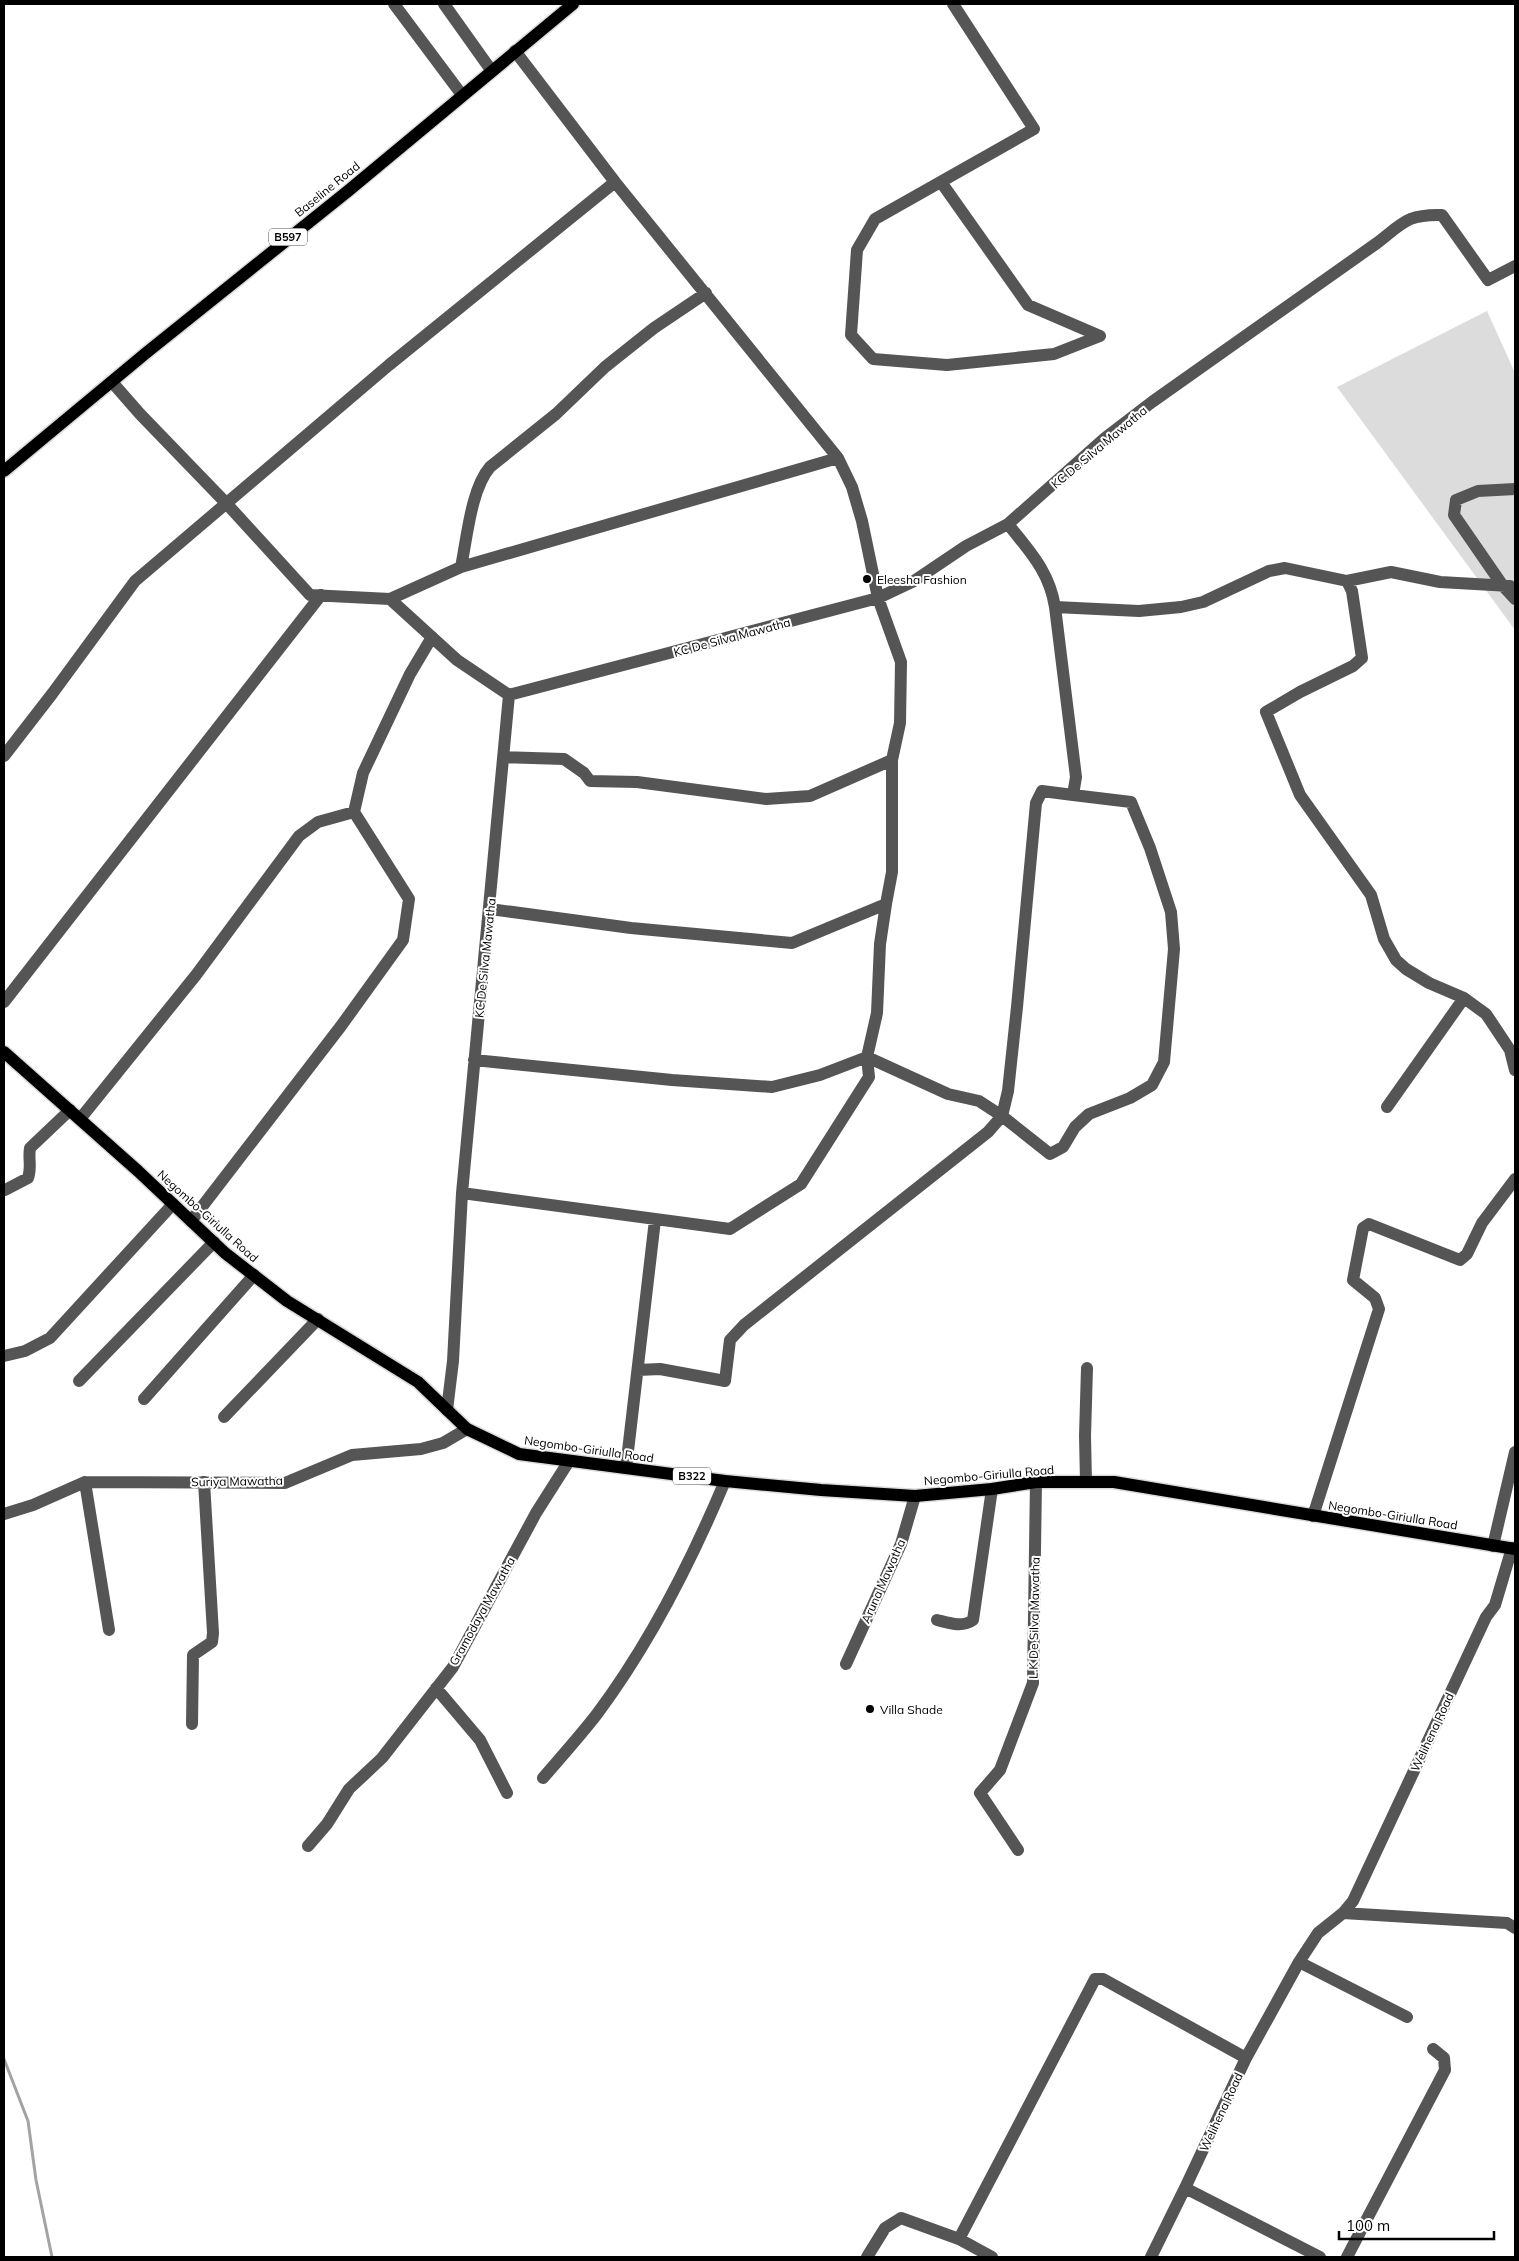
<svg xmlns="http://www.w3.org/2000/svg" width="1519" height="2261" viewBox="0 0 1519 2261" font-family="Mulish,sans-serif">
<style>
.green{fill:#dcdcdc}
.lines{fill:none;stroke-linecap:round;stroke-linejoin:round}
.stream{stroke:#a3a3a3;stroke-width:3}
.major-casing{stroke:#dbdbdb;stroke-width:15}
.minor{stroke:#555;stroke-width:12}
.major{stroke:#000;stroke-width:12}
.poi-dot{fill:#000;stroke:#fff;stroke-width:2}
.labels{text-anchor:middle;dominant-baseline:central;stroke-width:4;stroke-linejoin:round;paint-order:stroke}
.shield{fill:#fff;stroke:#4c4c4c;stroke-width:1}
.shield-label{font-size:11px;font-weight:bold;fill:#000}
.street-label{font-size:12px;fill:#000;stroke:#fff}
.poi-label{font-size:12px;fill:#000;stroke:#fff;text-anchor:start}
</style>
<rect width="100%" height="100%" fill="#fff"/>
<path class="green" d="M1487 311 1515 373V630L1337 387Z"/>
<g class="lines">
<path class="stream" d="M4 2059 28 2121 36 2180 52 2257"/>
<defs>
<path id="major" d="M4 471 146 353 348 191 573 4
M4 1052 138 1171 225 1253 287 1301 418 1382 467 1429 519 1454 725 1481 821 1490 915 1496 992 1489 1036 1482H1114L1515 1549"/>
</defs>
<use href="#major" class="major-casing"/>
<path class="minor" d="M394 4 462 95
M444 4 491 70
M941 182 1028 305 1100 336 1054 354 947 365 873 359 851 335 857 250 875 219 1034 129 953 4
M112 382 140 414 226 503 310 595 390 599 461 567 838 458
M1515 489 1478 491 1456 500 1454 515 1503 586 1515 599
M1008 524C1030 552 1049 571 1055 607L1139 611 1181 607 1203 602 1269 571 1285 568 1347 581 1352 591 1362 658 1353 666 1300 692 1266 712 1300 795 1371 895 1384 939 1396 960 1406 969 1429 983 1464 998 1486 1014 1510 1050 1515 1070
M461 567C467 538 471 489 490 467L556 414 605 367 654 328 706 293
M1347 581 1391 572 1440 582 1510 586
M390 599 457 660 509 695
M4 756 52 694 135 581 389 365 615 182
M504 757 564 759 584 773 590 781 637 782 766 799 810 796 892 760
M490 909 631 928 792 943 886 904 892 872V760L900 723 901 662 878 598 862 521 852 487 838 458 615 182 515 51
M4 1002 321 595
M867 1057 948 1094 979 1101 1002 1116 1008 1091 1017 1007 1036 803 1042 791 1073 795 1076 777 1055 607
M474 1060 672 1080 772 1087 820 1075 867 1057 877 1013 880 944 886 904
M1387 1107 1464 998
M80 1119 196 975 299 836 318 822 354 812
M5 1190 28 1178C32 1167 28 1159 30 1148L70 1110
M462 1193 730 1229 801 1184 869 1077 867 1057
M191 1221 341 1026 403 940 409 899 354 812 363 773 410 674 432 637
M4 1356 25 1351 50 1338 173 1204
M638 1370 660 1369 725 1381 730 1340 744 1325 988 1132 1002 1116 1050 1154 1063 1147 1075 1127 1089 1114 1130 1098 1152 1085 1164 1062 1174 949 1171 912 1150 848 1131 802 1073 795
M79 1381 214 1242
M144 1399 254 1275
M447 1410 453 1361 462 1193 509 695 878 598 914 581 966 546 1008 524 1105 438 1152 402 1377 243C1403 223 1407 214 1442 215L1488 280 1515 266
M224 1417 318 1319
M626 1468 655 1220
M85 1482 109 1630
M1086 1482 1085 1436 1087 1368
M4 1514 33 1505 85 1482 285 1483 352 1455 421 1449 443 1443 467 1429
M1313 1516 1379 1309 1375 1298 1353 1280 1363 1228 1369 1224 1460 1260 1467 1254 1482 1223 1515 1179
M1493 1546 1515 1452
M937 1620C949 1623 962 1628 973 1620L992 1489
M846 1664 901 1544 915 1496
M436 1688 480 1740 507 1793
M192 1724 193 1655 212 1642 213 1633 204 1482
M543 1778C561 1757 580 1736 597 1714 650 1643 691 1562 725 1481
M308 1846 327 1824 349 1789 382 1758 453 1667 536 1513 569 1461
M1018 1850 980 1793 1000 1770 1033 1683 1036 1482
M1343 1913 1507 1923 1515 1928
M1299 1962 1407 2017
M959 2239 1095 1979H1103L1246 2058
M867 2257 885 2228 901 2218 959 2239 992 2257
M1151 2257 1185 2188
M1320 2257 1185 2188 1246 2058 1299 1962 1318 1933 1343 1913 1353 1901 1486 1617 1495 1605 1512 1548
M1347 2257 1445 2070 1444 2058 1433 2049"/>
<use href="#major" class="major"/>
</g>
<g class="poi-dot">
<circle cx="867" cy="579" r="5"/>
<circle cx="870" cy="1709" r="5"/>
</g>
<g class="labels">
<g class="shield">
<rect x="269" y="228.5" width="38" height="17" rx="4"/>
<rect x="673" y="1467.5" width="38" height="17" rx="4"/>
</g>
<g class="shield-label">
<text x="288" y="237">B597</text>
<text x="692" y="1476">B322</text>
</g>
<g class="street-label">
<text transform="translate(327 189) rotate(-39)">Baseline Road</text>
<text transform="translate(1099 447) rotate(-40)">KC De Silva Mawatha</text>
<text transform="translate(732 637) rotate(-15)">KC De Silva Mawatha</text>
<text transform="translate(485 958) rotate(-84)">KC De Silva Mawatha</text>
<text transform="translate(208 1216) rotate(42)">Negombo-Giriulla Road</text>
<text transform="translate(589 1449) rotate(8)">Negombo-Giriulla Road</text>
<text transform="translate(989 1475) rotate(-5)">Negombo-Giriulla Road</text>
<text transform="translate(237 1481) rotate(-1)">Suriya Mawatha</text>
<text transform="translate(1393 1515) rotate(9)">Negombo-Giriulla Road</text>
<text transform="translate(883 1581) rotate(-66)">Aruna Mawatha</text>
<text transform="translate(482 1611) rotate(-61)">Gramodaya Mawatha</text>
<text transform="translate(1034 1618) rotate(-89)">L.K De Silva Mawatha</text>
<text transform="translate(1432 1732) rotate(-65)">Welihena Road</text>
<text transform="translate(1221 2112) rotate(-65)">Welihena Road</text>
</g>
<g class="poi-label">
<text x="877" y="579">Eleesha Fashion</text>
<text x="880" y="1709">Villa Shade</text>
</g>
</g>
<rect width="1519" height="2261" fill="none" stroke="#000000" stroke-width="10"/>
<path d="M1339 2231v8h155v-8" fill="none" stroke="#000000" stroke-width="2.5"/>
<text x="1346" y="2231" font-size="15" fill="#000000" stroke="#ffffff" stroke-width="4" paint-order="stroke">100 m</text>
</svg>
